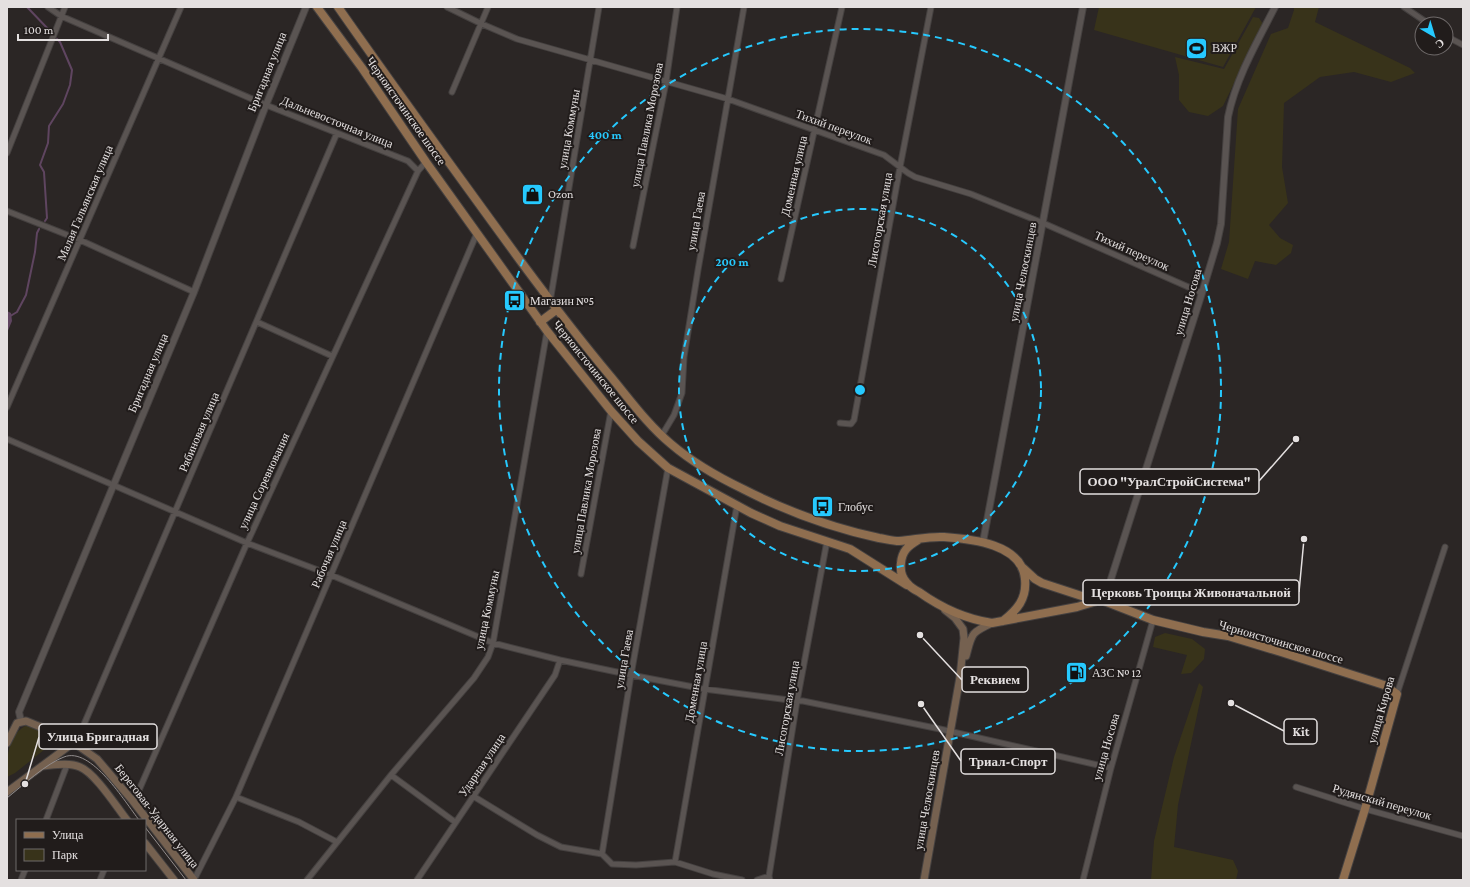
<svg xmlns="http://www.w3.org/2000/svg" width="1470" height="887" viewBox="0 0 1470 887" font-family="'Crimson Pro',serif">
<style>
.green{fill:#38331a}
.water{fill:#5f4560}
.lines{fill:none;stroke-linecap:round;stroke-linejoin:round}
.stream{stroke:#5f4560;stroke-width:2}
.minor-casing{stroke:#454140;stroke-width:7}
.tertiary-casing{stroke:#454140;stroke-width:8}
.secondary-casing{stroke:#454140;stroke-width:9}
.primary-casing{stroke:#454140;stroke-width:10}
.minor{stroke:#5a5452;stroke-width:5}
.tertiary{stroke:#5a5452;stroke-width:6}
.secondary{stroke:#756150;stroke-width:7}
.primary{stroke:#8f6e4f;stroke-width:8}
.tram{stroke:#928d8d;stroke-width:1}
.ring{fill:none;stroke:#26c9fe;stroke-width:2;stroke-dasharray:7 5}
.labels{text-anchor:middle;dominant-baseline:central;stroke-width:4;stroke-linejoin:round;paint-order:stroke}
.poi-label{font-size:12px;fill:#e4e0e0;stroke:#211c1b;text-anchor:start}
.street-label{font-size:12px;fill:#e4e0e0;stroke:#211c1b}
.centre{fill:#26c9fe;stroke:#211c1b;stroke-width:2}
.ring-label{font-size:12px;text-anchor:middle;font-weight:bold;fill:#26c9fe;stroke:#211c1b;stroke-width:4;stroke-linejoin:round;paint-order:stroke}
.leader{fill:none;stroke:#e4e0e0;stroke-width:1.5}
.callout-dot{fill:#e4e0e0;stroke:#211c1b;stroke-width:1.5}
.callout{fill:#211c1b;stroke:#e4e0e0;stroke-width:1.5}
.callout-label{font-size:13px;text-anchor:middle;font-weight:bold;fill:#e4e0e0}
</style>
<rect width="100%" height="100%" fill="#2b2625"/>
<path class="green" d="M1099 7H1256L1223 67 1094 30Z
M1294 7H1319L1315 22 1410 68 1415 73 1391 82 1354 72 1320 77 1284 103 1282 167 1288 203 1269 225 1280 238 1293 245 1291 253 1276 265 1255 261 1248 279 1221 269 1229 242 1238 109 1271 34 1288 28 1294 10Z
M1253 17 1259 18 1263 24 1223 106 1208 116 1189 112 1179 100V75L1175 57 1224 69Z
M1165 633 1192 639 1205 649 1204 659 1191 673 1181 674 1187 655 1153 647 1155 637Z
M1199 683 1203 687 1178 805 1174 847 1233 860 1238 871 1236 880H1151L1154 841 1174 757Z
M27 725 56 738 54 742 15 773 7 777C7 758 7 735 27 725Z"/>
<path class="water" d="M7 311 11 313 12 321 7 333Z"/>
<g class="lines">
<path class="stream" d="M27 7 50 31
M45 221 47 218 44 172 40 165 48 143 49 126 63 104 70 85 72 70 60 42 57 39
M7 318 17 312 26 295 35 252 37 233 39 229"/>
<defs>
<path id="minor" d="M48 7 61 16 266 105 408 161 418 171
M447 7 482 24 517 39 728 99 884 155 908 173 915 177 971 194 1043 223 1202 293
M1404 7 1429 24
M1446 36 1463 45
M452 92 488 7
M7 153 65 7
M7 211 80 240 194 292
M633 246 666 82 677 7
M781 279 842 7
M550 302 599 7
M257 322 332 356
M7 407 181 7
M840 423 851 424 854 420 900 167 931 7
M662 435 674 415 682 393 684 357 698 270 744 7
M7 439 247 543 331 575 493 643 560 660 631 675 704 689 797 701H803L940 729 1111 768
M581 574 611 411
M1397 694 1445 547
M73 743 79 736 337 133
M391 775 455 822
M1296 787 1365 809 1463 836
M473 796 537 835 561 847 602 854 612 864 636 865 675 862 713 874 742 880
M236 797 299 822 337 842
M132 800 136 797 247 543 418 171 426 162
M46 820 67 765
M602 854 631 675 668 468
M675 862 737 505
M192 878 196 876 236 797 477 233
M21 880 25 870
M100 880 104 870
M307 880 391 775 474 678 488 657 493 643 547 331
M417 880 555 675 560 660
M757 880 769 876
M770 880 769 876 797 701 827 541
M1083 880 1111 768 1153 620"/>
<path id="tertiary" d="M983 542 1083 7
M1104 601 1202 293 1217 243 1221 224 1228 117C1236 78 1257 42 1275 7
M21 721 19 712 194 292 266 105 306 7"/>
<path id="secondary" d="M966 656C972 634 970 633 992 623
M7 743 17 723 26 721 43 728 77 745 97 759 132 800 194 880
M42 766C54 765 69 762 80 767 95 773 116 806 127 820
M7 792 73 743
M145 843 174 880
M924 880 960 677 964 638 963 629 955 618 945 610"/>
<path id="primary" d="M317 7 362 68 426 162 547 331 611 411 638 441 668 468 751 513 780 526 850 549 907 585
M338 7C398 93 460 178 522 263 551 302 580 340 611 377 630 400 648 425 671 444 692 462 718 477 743 489 786 511 832 528 879 538 886 539 893 541 899 541 914 540 929 536 944 537 972 539 1022 544 1025 579 1027 599 1017 610 1003 621
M540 322 556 310
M918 540C908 546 902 551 901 563 900 571 902 578 907 583 910 587 915 590 919 592 940 607 966 619 992 623L1077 607 1097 601
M1023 568 1035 579 1042 583 1097 601H1104L1153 620 1203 632 1228 636 1281 652 1384 685 1397 694 1365 809 1343 880"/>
</defs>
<use href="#minor" class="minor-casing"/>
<use href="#tertiary" class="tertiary-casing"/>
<use href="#secondary" class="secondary-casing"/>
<use href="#primary" class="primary-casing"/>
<use href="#minor" class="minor"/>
<use href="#tertiary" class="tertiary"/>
<use href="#secondary" class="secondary"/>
<use href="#primary" class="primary"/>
<path class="tram" d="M7 798C22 786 47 763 64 757 91 746 125 802 139 820
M145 827 186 880"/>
</g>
<g class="ring">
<circle cx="860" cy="390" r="181"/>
<circle cx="860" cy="390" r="361"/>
</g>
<defs>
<symbol id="stadium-square" viewBox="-11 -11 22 22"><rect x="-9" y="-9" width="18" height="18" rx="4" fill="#26c9fe" stroke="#211c1b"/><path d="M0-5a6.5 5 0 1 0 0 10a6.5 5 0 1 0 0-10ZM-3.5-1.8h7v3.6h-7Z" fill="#111"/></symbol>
<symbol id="shop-square" viewBox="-11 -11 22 22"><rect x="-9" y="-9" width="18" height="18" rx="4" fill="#26c9fe" stroke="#211c1b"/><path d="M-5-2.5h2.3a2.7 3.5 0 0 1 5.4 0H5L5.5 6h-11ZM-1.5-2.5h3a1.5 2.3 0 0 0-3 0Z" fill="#111"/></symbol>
<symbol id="bus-square" viewBox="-11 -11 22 22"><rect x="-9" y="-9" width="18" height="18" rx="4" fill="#26c9fe" stroke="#211c1b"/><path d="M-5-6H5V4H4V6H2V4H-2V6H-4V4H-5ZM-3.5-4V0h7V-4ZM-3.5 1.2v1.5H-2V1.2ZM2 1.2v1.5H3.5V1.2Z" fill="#111"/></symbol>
<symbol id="fuel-square" viewBox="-11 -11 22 22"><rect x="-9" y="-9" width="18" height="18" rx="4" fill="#26c9fe" stroke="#211c1b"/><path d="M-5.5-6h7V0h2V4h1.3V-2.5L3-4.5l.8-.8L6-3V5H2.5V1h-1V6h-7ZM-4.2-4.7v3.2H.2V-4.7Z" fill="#111"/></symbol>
</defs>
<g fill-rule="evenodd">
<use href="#stadium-square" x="1184" y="36" width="25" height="25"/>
<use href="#shop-square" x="520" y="182" width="25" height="25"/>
<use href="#bus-square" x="502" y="288" width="25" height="25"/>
<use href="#bus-square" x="810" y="494" width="25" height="25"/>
<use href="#fuel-square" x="1064" y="660" width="25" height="25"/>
</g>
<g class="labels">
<g class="poi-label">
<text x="1212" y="48">ВЖР</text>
<text x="548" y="194">Ozon</text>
<text x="530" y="301">Магазин №5</text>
<text x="838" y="507">Глобус</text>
<text x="1092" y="673">АЗС № 12</text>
</g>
<g class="street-label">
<text transform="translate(267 72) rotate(-68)">Бригадная улица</text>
<text transform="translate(406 111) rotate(55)">Черноисточинское шоссе</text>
<text transform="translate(337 122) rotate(22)">Дальневосточная улица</text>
<text transform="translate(647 125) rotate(-79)">улица Павлика Морозова</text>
<text transform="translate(834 127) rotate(20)">Тихий переулок</text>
<text transform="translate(569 129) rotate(-80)">улица Коммуны</text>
<text transform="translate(794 176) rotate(-77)">Доменная улица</text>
<text transform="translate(85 203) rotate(-67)">Малая Гальянская улица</text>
<text transform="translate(880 220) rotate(-80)">Лисогорская улица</text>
<text transform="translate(696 221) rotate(-80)">улица Гаева</text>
<text transform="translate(1132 251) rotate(24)">Тихий переулок</text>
<text transform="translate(1023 272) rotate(-79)">улица Челюскинцев</text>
<text transform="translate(1188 302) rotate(-73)">улица Носова</text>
<text transform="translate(596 372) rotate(51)">Черноисточинское шоссе</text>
<text transform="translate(148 373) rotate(-67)">Бригадная улица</text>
<text transform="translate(199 432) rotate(-67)">Рябиновая улица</text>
<text transform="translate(264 481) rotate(-65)">улица Соревнования</text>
<text transform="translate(586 491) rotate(-80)">улица Павлика Морозова</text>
<text transform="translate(329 554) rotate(-67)">Рабочая улица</text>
<text transform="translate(487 610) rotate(-78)">улица Коммуны</text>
<text transform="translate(1281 642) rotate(16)">Черноисточинское шоссе</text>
<text transform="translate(624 659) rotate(-80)">улица Гаева</text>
<text transform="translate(696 682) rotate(-80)">Доменная улица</text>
<text transform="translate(787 708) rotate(-80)">Лисогорская улица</text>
<text transform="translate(1381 710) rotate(-74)">улица Кирова</text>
<text transform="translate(1106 747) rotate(-74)">улица Носова</text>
<text transform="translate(482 765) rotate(-56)">Ударная улица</text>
<text transform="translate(927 800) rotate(-80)">улица Челюскинцев</text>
<text transform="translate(1382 802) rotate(16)">Рудянский переулок</text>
<text transform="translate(157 816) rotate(52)">Береговая-Ударная улица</text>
</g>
</g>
<circle cx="860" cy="390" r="6" class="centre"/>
<g class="ring-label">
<text x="605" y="139">400 m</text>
<text x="732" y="266">200 m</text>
</g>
<path class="leader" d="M1296 439L1259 481M1304 539L1299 592M920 635L962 680M1231 703L1284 731M25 784L39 737M921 704L961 761"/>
<g class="callout-dot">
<circle cx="1296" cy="439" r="4"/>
<circle cx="1304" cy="539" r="4"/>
<circle cx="920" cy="635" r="4"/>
<circle cx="1231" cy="703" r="4"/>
<circle cx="25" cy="784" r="4"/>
<circle cx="921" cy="704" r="4"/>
</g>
<g class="callout">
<rect x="1080" y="469" width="179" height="25" rx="4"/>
<rect x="1083" y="580" width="216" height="25" rx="4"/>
<rect x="962" y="667" width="66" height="25" rx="4"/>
<rect x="1284" y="719" width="33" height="25" rx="4"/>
<rect x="39" y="724" width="118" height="25" rx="4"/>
<rect x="961" y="749" width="94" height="25" rx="4"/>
</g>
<g class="callout-label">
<text x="1169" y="486">ООО "УралСтройСистема"</text>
<text x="1191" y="597">Церковь Троицы Живоначальной</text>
<text x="995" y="684">Реквием</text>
<text x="1301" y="736">Kit</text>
<text x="98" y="741">Улица Бригадная</text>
<text x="1008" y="766">Триал-Спорт</text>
</g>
<rect width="1470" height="887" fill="none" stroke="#e4e0e0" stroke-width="16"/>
<rect x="16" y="819" width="130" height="52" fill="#211c1b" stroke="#6f6a6a"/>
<rect x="24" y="832" width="20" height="6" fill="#8f6e4f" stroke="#6f6a6a"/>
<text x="52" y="839" font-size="12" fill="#e4e0e0">Улица</text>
<rect x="24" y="849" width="20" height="12" fill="#38331a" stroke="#6f6a6a"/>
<text x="52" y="859" font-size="12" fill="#e4e0e0">Парк</text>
<g transform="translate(1434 36) rotate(142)"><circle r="19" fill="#211c1b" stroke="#6f6a6a"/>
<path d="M0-3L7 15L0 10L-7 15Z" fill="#26c9fe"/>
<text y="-6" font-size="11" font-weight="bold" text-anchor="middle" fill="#e4e0e0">С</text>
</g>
<path d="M18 34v6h90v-6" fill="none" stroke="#e4e0e0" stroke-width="2"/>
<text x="24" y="34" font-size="12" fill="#e4e0e0" stroke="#211c1b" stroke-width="3" paint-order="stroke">100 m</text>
</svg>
